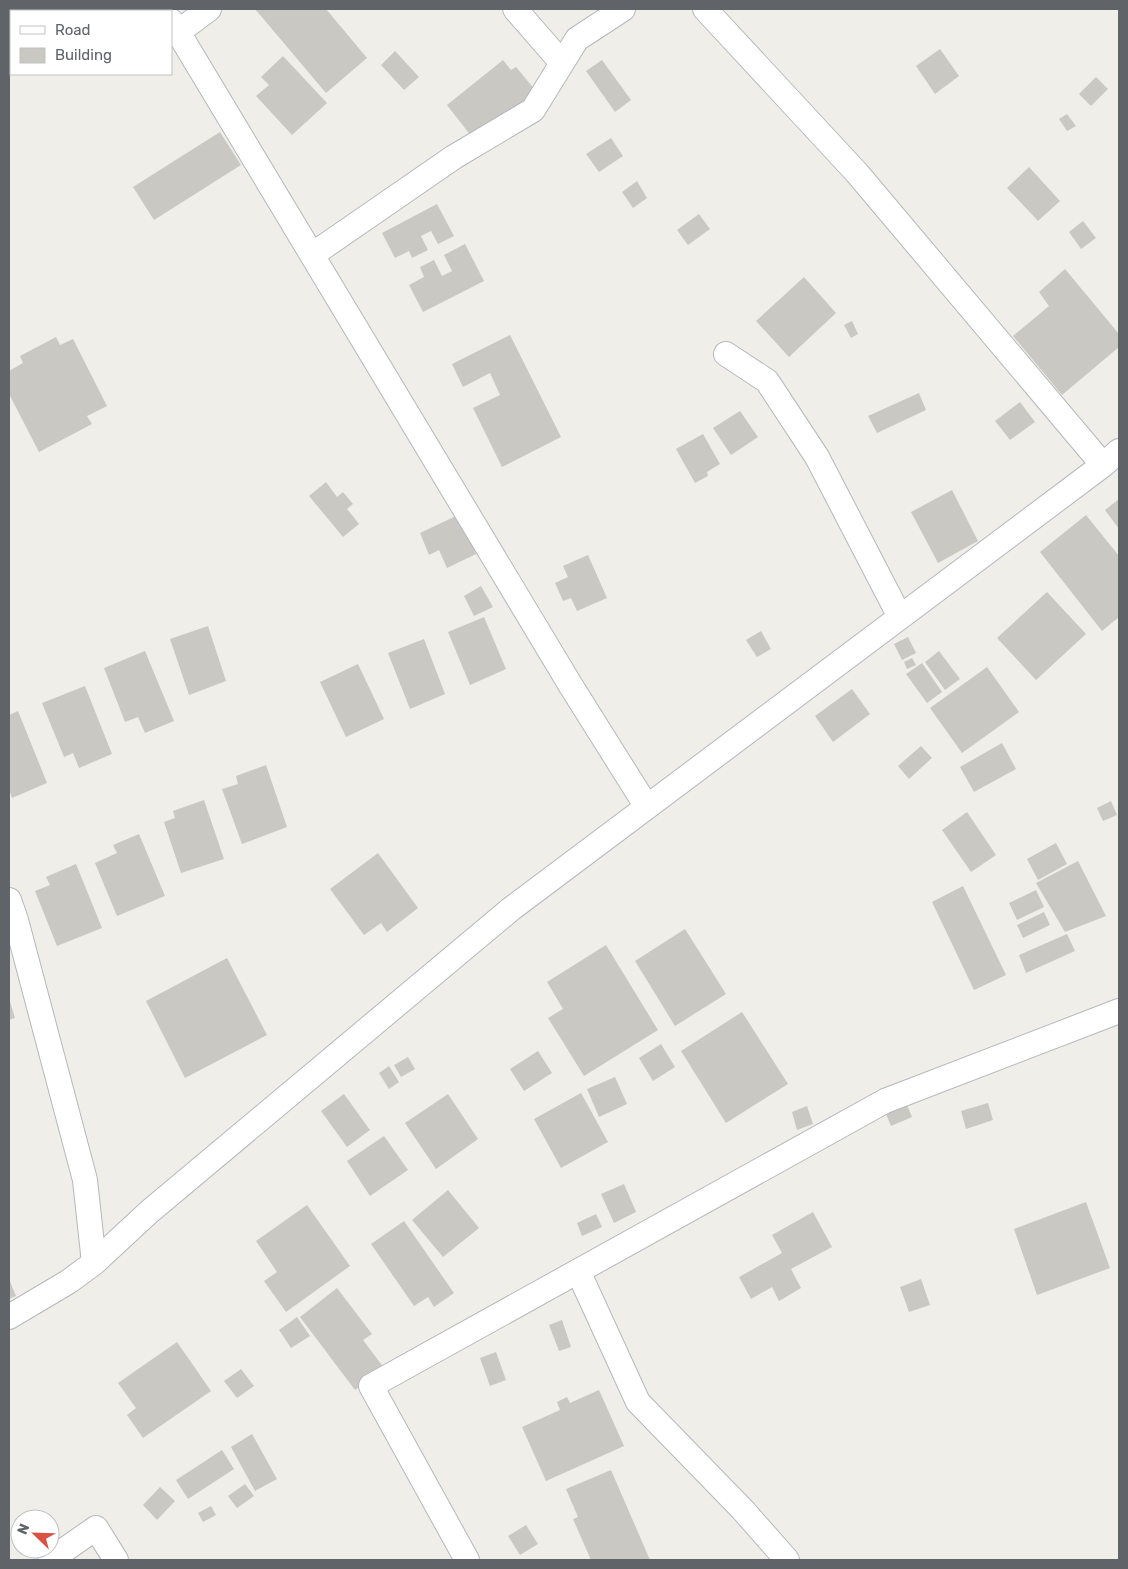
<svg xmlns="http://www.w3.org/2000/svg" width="1128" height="1569" viewBox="0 0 1128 1569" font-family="Rubik,sans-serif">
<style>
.building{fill:#c9c8c3}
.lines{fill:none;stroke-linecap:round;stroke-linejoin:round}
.street-casing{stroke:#b5b8bb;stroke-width:26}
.street{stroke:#fff;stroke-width:24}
</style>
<rect width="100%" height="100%" fill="#f0eee9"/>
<path class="building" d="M115 9H143L144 11H117Z
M255 9H326L367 58 326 93Z
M940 49 959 76 935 94 916 66Z
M395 51 419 77 404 90 381 65Z
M283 56 327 103 292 135 256 96 269 85 261 77Z
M503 60 511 70 516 67 536 91 475 141 447 105Z
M602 60 631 100 615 112 586 71Z
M1096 77 1108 89 1091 106 1079 94Z
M1067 114 1076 126 1067 131 1059 119Z
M220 132 241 165 154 220 133 187Z
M611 138 623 156 599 172 586 154Z
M1029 167 1060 201 1038 221 1007 188Z
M637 181 647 198 633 208 622 192Z
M437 204 454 236 438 244 431 231 421 236 428 250 412 258 409 251 395 258 382 233Z
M699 214 710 229 688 245 677 230Z
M1083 221 1096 238 1081 249 1069 232Z
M465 244 484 281 423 312 409 285 424 277 420 267 434 260 442 276 452 271 444 255Z
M1065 269 1119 334V347L1062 395 1013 336 1049 306 1039 292Z
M804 277 836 313 789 357 756 321Z
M852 321 858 334 851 338 844 325Z
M510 335 561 437 502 467 473 408 500 395 490 373 463 387 452 364Z
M56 337 60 345 73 339 107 406 87 416 92 424 39 452 9 394V371L23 363 20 356Z
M919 393 926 410 877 433 868 416Z
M1020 402 1035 422 1010 440 995 421Z
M740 411 758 437 731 455 713 428Z
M703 434 720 464 707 472 708 476 695 483 676 449Z
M326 482 337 497 343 492 353 504 347 509 359 524 343 537 309 496Z
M952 490 978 541 938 563 911 512Z
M1119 499V529L1105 510Z
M458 515 476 554 447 568 439 550 429 555 420 533Z
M1086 515 1119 556V617L1102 631 1040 552Z
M588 555 607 598 577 611 571 598 563 601 555 583 568 577 563 566Z
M481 586 493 607 474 616 464 596Z
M1047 592 1086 634 1036 680 997 638Z
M484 617 506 669 470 685 448 632Z
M208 626 226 681 189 695 170 639Z
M761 631 771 649 757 657 746 640Z
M908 637 916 653 902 660 894 644Z
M424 639 445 694 410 709 388 653Z
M145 651 174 721 145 733 138 717 125 722 104 668Z
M939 651 960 679 945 690 925 662Z
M912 658 916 665 907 669 904 662Z
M922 663 942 692 927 703 906 674Z
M358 664 384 719 346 737 320 682Z
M987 667 1019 712 962 753 930 708Z
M85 686 112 754 79 768 73 753 64 757 42 703Z
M852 689 870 714 833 742 815 716Z
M18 711 47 783 12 798 9 789V715Z
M1002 743 1016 769 974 792 960 767Z
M921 746 932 758 909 779 898 766Z
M266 765 287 827 242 844 222 789 238 784 236 776Z
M204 800 224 859 181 873 164 822 175 818 173 811Z
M1111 801 1117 815 1103 821 1097 808Z
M967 812 996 855 971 872 942 830Z
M139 834 165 896 117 916 95 863 117 853 113 845Z
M1056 843 1067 864 1038 880 1027 859Z
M378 853 418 908 387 932 381 923 364 935 330 889Z
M1078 861 1106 916 1065 932 1036 883Z
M76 864 102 928 57 946 35 891 50 885 46 877Z
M963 886 1006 975 974 990 932 902Z
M1036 890 1044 907 1017 920 1009 903Z
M1044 912 1050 925 1023 938 1017 925Z
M685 929 726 994 675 1026 635 961Z
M1067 934 1075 951 1026 973 1019 955Z
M606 945 658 1030 584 1076 548 1018 563 1009 547 982Z
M227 958 267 1035 185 1078 146 1001Z
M9 998 15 1018 9 1020Z
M742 1012 788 1084 726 1123 681 1051Z
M661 1044 675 1067 653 1081 639 1058Z
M538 1051 552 1073 524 1091 510 1069Z
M408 1057 415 1069 401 1077 394 1065Z
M389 1066 399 1082 389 1089 379 1073Z
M615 1077 627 1104 599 1117 587 1089Z
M581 1093 608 1142 561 1168 534 1119Z
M344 1094 370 1130 347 1147 321 1111Z
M448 1094 478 1139 436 1169 405 1123Z
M988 1103 993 1120 966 1129 961 1111Z
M907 1105 912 1117 891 1126 886 1114Z
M807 1106 813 1124 797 1130 792 1112Z
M384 1136 408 1170 370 1196 347 1161Z
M624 1184 636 1212 614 1223 601 1194Z
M448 1190 479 1228 443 1257 412 1220Z
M1086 1202 1110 1268 1037 1295 1014 1229Z
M307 1205 350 1266 286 1312 264 1281 277 1272 256 1241Z
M813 1212 832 1247 791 1269 801 1288 779 1301 772 1287 751 1299 739 1277 782 1253 772 1235Z
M596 1214 602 1227 582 1236 577 1223Z
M404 1221 454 1293 434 1307 428 1297 414 1306 371 1244Z
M9 1279 16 1296 9 1299Z
M921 1279 930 1305 909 1312 900 1287Z
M337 1288 372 1334 363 1340 384 1368 355 1390 300 1317Z
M297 1317 310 1336 291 1348 279 1330Z
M562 1320 571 1347 559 1351 549 1325Z
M177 1342 211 1391 143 1438 127 1415 136 1408 118 1383Z
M496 1352 506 1380 490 1386 480 1358Z
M241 1369 254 1386 237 1398 224 1381Z
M599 1390 624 1446 546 1481 522 1427 560 1410 557 1402 567 1397 570 1403Z
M252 1434 277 1479 255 1491 231 1447Z
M222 1450 234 1469 188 1499 176 1480Z
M611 1470 650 1560H591L573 1519 578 1517 566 1489Z
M245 1484 254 1496 237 1508 228 1496Z
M160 1487 175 1501 157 1520 143 1505Z
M211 1506 216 1515 203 1522 198 1513Z
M526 1525 538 1544 520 1555 508 1536Z"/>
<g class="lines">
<defs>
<path id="street" d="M515 9 562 63
M705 9 857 173 1103 465
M171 21 178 32 209 9
M178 32 571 686 647 807
M312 255 454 157 533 110 577 39 623 9
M726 354 767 381 817 457 900 617
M9 900 16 920 85 1180 94 1263
M578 1271 638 1402 743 1510 787 1560
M9 1317 68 1282 94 1263 149 1212 511 909 1103 465 1119 451
M50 1560 96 1528 116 1560
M467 1560 371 1386 885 1101 1119 1011"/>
</defs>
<use href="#street" class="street-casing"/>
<use href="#street" class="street"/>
</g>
<rect width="1128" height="1569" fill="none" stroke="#606367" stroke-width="20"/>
<rect x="10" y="10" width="162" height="65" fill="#ffffff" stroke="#bfc1c2"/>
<rect x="20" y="26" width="25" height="8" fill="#ffffff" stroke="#bfc1c2"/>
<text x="55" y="35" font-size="15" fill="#606367">Road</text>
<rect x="20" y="48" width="25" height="15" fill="#c9c8c3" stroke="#bfc1c2"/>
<text x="55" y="60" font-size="15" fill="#606367">Building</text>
<g transform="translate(35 1534) rotate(293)"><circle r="24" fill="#ffffff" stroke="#bfc1c2"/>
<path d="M0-4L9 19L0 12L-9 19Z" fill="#d95245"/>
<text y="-8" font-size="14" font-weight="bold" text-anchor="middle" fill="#606367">N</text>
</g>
</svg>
